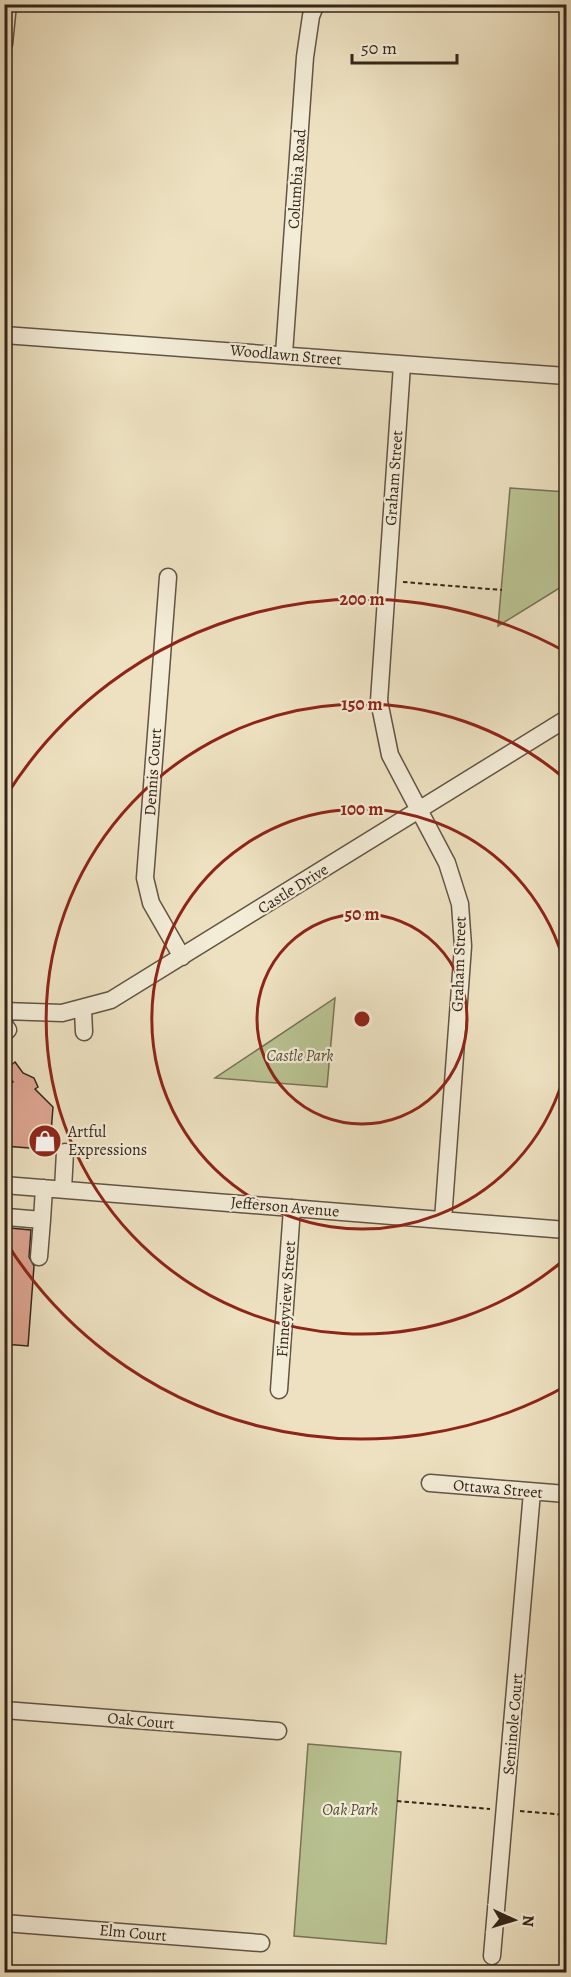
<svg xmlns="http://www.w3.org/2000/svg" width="571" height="1977" viewBox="0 0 571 1977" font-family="Alegreya,serif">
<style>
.park{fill:#b9c292;stroke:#777456;stroke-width:1.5}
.building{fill:#dea592;stroke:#35251a;stroke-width:1.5}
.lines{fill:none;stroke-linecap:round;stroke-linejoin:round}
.minor-casing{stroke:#635444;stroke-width:19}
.path{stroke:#35251a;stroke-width:2;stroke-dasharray:4.5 3;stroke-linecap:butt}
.minor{stroke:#f3ecd7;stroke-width:16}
.ring{fill:none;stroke:#8f2418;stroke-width:3}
.labels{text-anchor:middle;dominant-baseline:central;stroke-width:4.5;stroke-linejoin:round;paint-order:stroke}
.street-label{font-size:16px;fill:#35251a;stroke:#f3ecd7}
.park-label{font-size:16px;font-style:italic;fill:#564c38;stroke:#f3ecd7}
.poi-label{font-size:16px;fill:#35251a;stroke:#f3ecd7;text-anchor:start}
.centre{fill:#8f2418;stroke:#f3ecd7;stroke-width:3}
.ring-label{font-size:18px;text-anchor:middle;font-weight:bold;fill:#8f2418;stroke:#f3ecd7;stroke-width:4.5;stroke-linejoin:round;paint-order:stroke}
</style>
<rect width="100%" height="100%" fill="#ede1c1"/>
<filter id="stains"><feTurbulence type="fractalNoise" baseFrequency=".00333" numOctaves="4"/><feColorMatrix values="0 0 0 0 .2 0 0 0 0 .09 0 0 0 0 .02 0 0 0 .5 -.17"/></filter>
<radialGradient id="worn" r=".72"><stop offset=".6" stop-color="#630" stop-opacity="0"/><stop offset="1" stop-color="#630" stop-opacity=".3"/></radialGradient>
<path class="park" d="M510 488 566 492V584L498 626Z
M335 998 327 1087 215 1078Z
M308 1744 401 1752 386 1944 294 1936Z"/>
<path class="building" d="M15 1062 23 1073 34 1078 38 1087 35 1089 53 1107 51 1133 55 1134V1150L4 1146V1089L13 1082 4 1071Z
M10 1228 31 1230 29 1257 34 1266 28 1346 4 1344V1265H7Z"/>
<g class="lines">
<defs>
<path id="minor" d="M4 44 8 4
M4 335 566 376
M284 354 305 57 311 16 316 4
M402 365 379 701 390 755 447 863 460 904 463 946 443 1220
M168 577 145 878 151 903 182 957
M83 1010 84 1032
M4 1011 62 1013 111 1000 566 719
M4 1024 8 1030
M4 1185 566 1230
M63 1189 65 1152
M7 1217 42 1220 44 1188
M39 1257 42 1220
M279 1390 292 1208
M430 1483 566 1494
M4 1710 278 1731
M4 1923 261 1943
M492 1956 532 1492"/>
</defs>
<use href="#minor" class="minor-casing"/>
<path class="path" d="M403 582 502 590
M397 1801 490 1809
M520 1811 566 1815"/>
<use href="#minor" class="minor"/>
</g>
<g class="ring">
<circle cx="362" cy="1019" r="105"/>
<path d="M566 1068A210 210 0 1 1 566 970"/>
<path d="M564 1260A315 315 0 1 1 564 778"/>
<path d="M566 1386A420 420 0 0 1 6 1242M6 796A420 420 0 0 1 566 652"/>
</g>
<defs>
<symbol id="shop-disc" viewBox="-11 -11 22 22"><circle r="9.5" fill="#8f2418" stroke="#f3ecd7"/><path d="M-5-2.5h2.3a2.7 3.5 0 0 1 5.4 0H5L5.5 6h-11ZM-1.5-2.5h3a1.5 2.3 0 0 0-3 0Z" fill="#fff"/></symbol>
</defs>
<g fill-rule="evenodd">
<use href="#shop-disc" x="26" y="1122" width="38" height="38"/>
</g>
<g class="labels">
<g class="street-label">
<text transform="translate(297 179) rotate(-86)">Columbia Road</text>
<text transform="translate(286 355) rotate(5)">Woodlawn Street</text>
<text transform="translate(394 478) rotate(-86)">Graham Street</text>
<text transform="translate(153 772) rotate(-86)">Dennis Court</text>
<text transform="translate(293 889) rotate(-32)">Castle Drive</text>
<text transform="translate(459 964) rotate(-88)">Graham Street</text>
<text transform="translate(285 1207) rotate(5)">Jefferson Avenue</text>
<text transform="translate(286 1299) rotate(-86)">Finneyview Street</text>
<text transform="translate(498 1489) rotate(5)">Ottawa Street</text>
<text transform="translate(141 1721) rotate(5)">Oak Court</text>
<text transform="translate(513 1724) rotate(-85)">Seminole Court</text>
<text transform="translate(133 1933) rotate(5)">Elm Court</text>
</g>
<g class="park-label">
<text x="300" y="1056">Castle Park</text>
<text x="350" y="1810">Oak Park</text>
</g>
<g class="poi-label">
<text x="68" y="1132">Artful<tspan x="68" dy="18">Expressions</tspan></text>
</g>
</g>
<circle cx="362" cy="1019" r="9" class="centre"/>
<g class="ring-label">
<text x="362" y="605">200 m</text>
<text x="362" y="710">150 m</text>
<text x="362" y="815">100 m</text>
<text x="362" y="920">50 m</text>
</g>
<rect width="571" height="1977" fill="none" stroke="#ede1c1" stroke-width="24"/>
<rect x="6" y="6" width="559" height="1965" fill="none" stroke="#35251a" stroke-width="3"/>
<rect x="12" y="12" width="547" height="1953" fill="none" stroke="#35251a" stroke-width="1.5"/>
<g transform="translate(514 1920) rotate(94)" stroke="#f3ecd7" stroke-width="4.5" paint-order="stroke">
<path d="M0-4.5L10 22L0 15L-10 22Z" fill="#35251a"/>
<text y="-9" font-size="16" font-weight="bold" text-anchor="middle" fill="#35251a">N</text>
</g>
<path d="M352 54v9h105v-9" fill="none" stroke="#35251a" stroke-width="3"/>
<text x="361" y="54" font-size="18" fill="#35251a" stroke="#f3ecd7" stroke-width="4.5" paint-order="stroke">50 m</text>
<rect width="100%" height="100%" filter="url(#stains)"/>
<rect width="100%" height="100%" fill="url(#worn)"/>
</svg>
